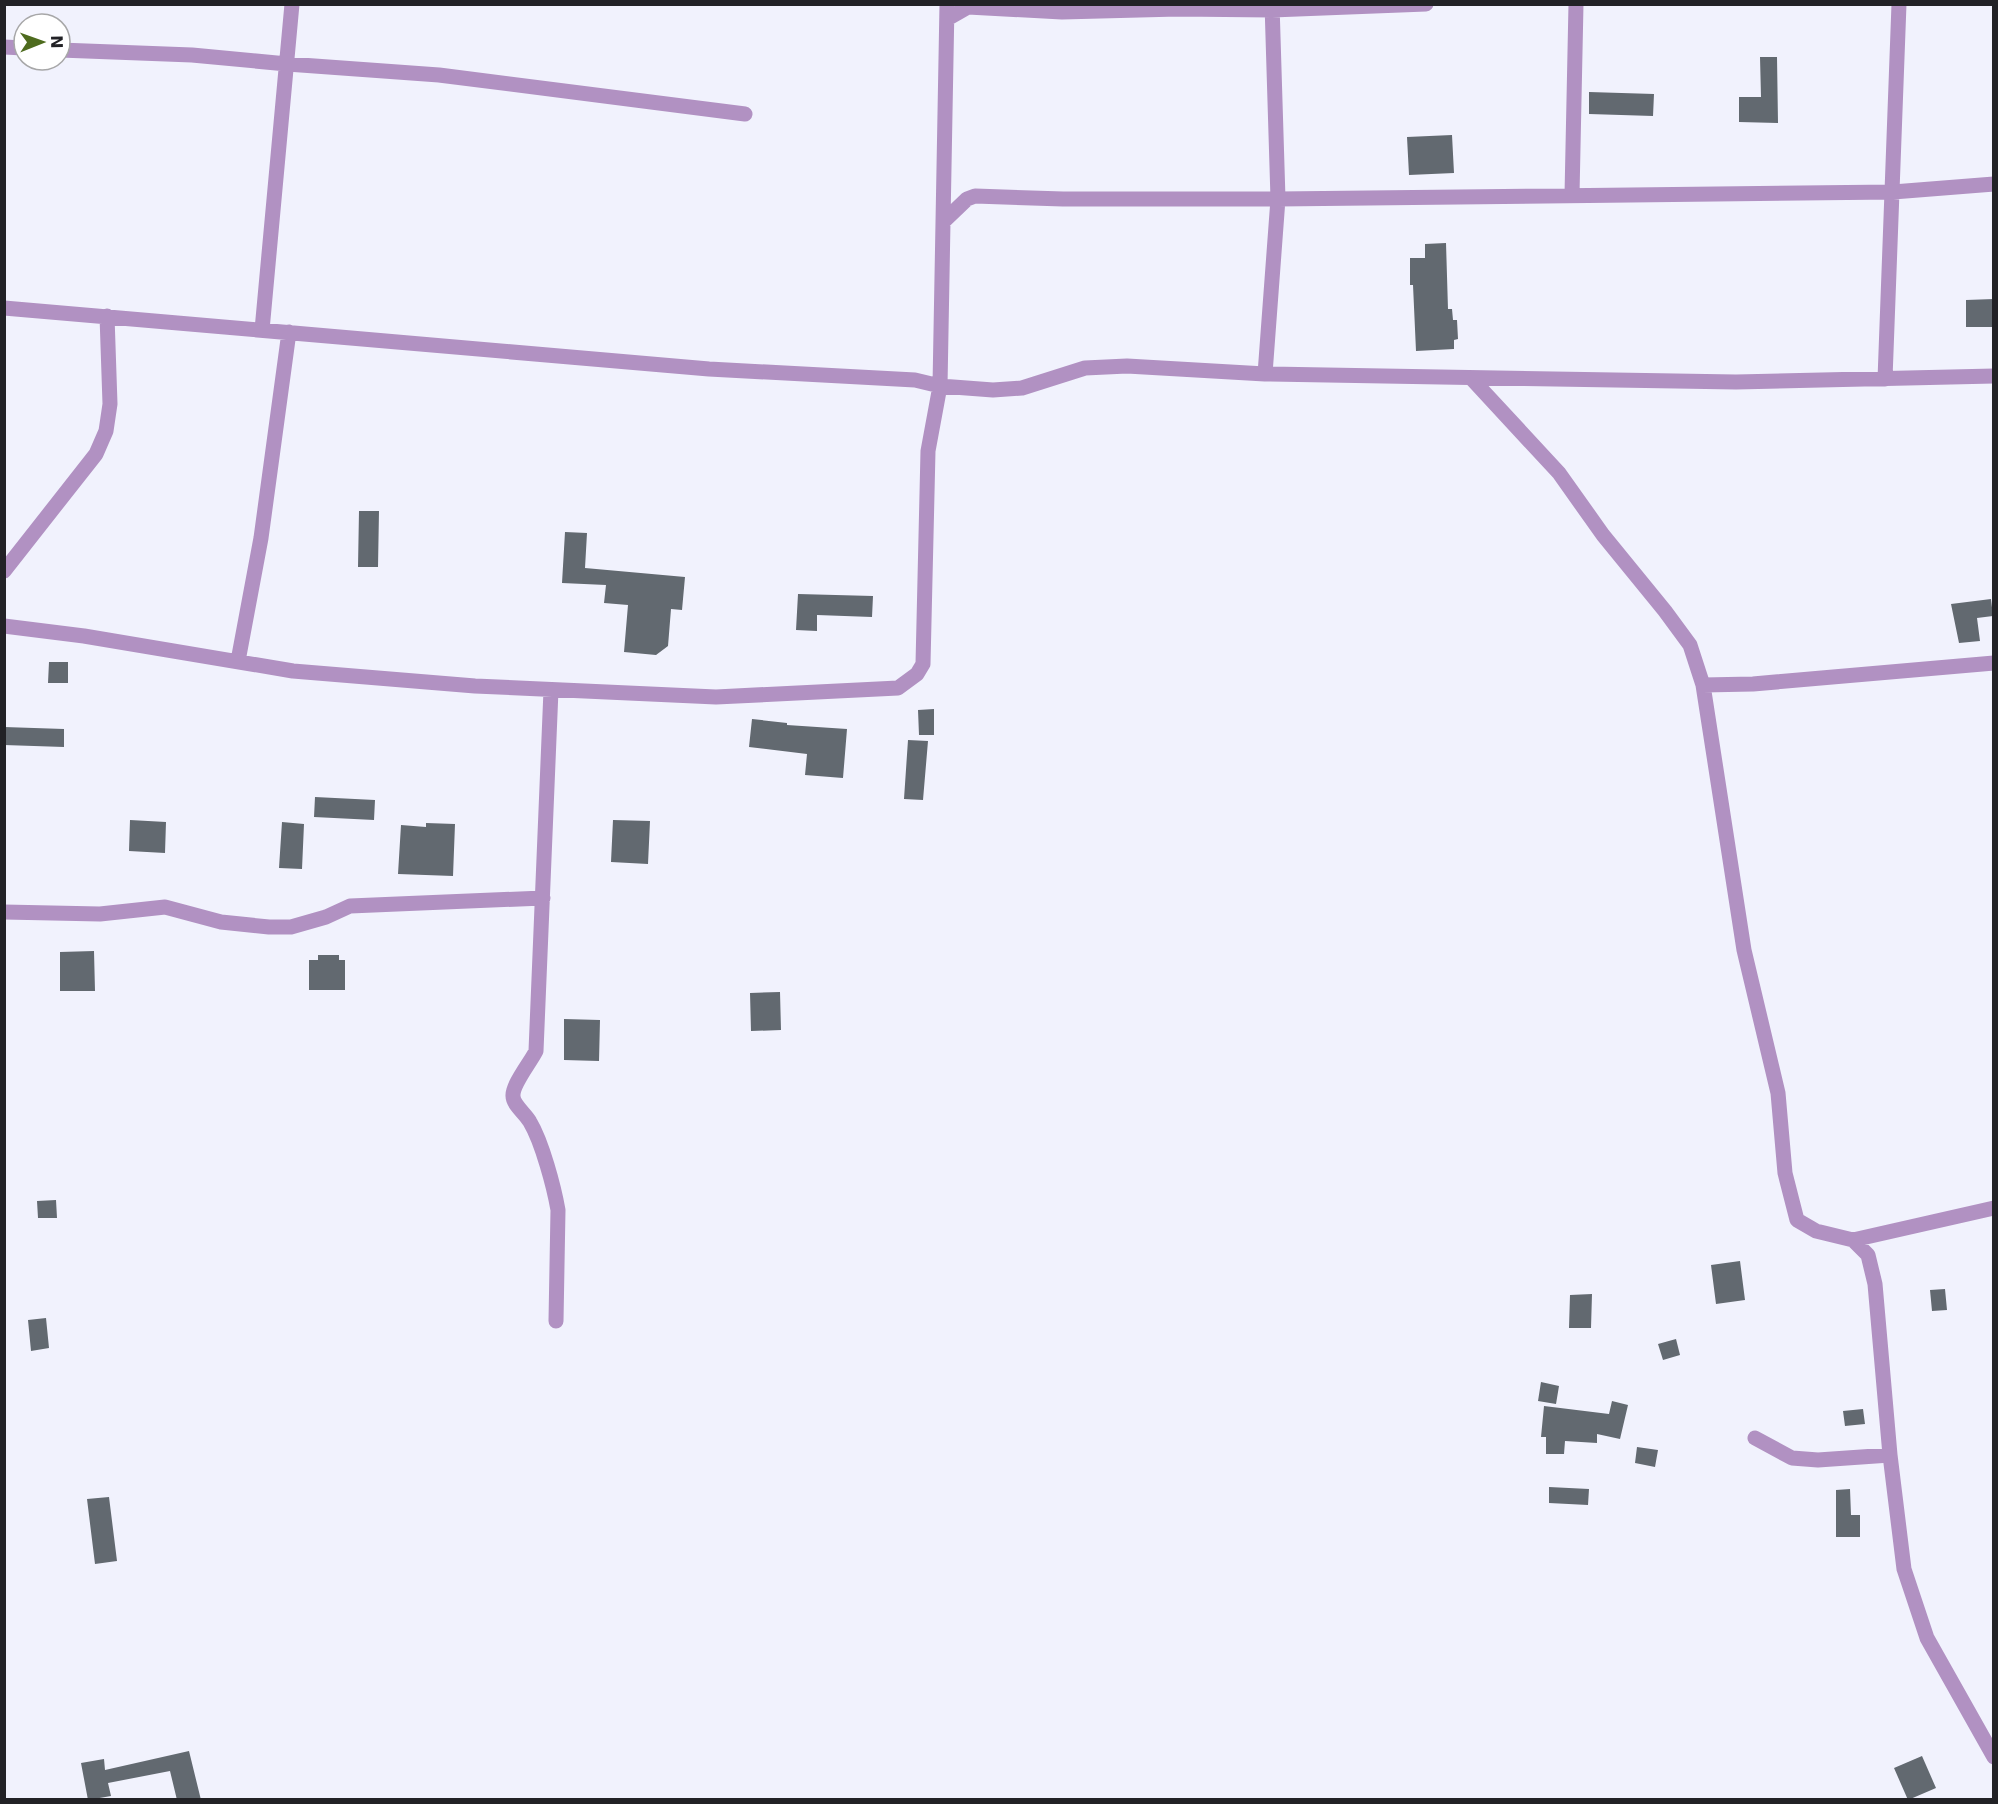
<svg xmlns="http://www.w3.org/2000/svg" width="1998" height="1804" viewBox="0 0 1998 1804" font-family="'DejaVu Sans',sans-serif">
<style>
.building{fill:#626970}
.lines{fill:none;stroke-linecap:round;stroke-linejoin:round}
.minor{stroke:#b191c2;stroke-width:15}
</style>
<rect width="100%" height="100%" fill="#f1f2fd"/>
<path class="building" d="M1760 57H1777L1778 123 1739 122V97H1761Z
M1589 92 1654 94 1653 116 1589 114Z
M1452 135 1454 173 1409 175 1407 137Z
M1446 243 1448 309H1452L1453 320H1457L1458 339 1454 340V349L1416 351 1413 285H1410V258H1425V244Z
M1994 299V327H1966V300Z
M359 511H379L378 567H358Z
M565 532 587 533 585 568 685 577 682 610 671 609 668 646 656 655 624 652 628 605 604 603 606 585 562 583Z
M798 594 873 596 872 617 817 615V631L796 630Z
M1991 599 1993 616 1977 618 1980 641 1959 643 1951 604Z
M49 662H68V683H48Z
M934 709V735H919L918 710Z
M752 719 787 723V725L847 729 843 778 805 775 807 754 749 747Z
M4 727 64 729V747L4 745Z
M908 740 928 741 923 800 904 799Z
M315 797 375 800 374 820 314 817Z
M130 820 166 822 165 853 129 851Z
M613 820 650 821 648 864 611 862Z
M282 822 304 824 302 869 279 868Z
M426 823 455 824 453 876 398 874 401 825 426 827Z
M94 951 95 991H60V952Z
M318 955H339V960H345V990H309V960H318Z
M780 992 781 1030 751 1031 750 993Z
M564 1019 600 1020 599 1061 564 1060Z
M56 1200 57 1218H38L37 1201Z
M1740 1261 1745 1300 1716 1304 1711 1265Z
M1945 1289 1947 1310 1932 1311 1930 1290Z
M1592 1294 1591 1328H1569L1570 1295Z
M46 1318 49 1348 31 1351 28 1320Z
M1676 1339 1680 1355 1663 1360 1658 1344Z
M1541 1382 1559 1386 1556 1404 1538 1401Z
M1612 1401 1628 1405 1620 1439 1597 1434V1443L1565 1441 1564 1454H1546V1437H1541L1544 1406 1609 1414Z
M1863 1409 1865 1424 1845 1426 1843 1411Z
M1637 1447 1658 1450 1655 1467 1635 1463Z
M1549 1487 1589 1489 1588 1505 1549 1503Z
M1850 1489 1851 1515H1860V1537H1836V1490Z
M109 1497 117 1561 95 1564 87 1499Z
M189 1751 201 1800H177L170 1771 108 1783 111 1796 88 1800 81 1763 104 1759 105 1770Z
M1922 1756 1936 1788 1908 1800 1894 1768Z"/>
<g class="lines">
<path class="minor" d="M947 19 968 7 1062 12 1178 9 1272 10 1426 4
M4 47 24 48
M60 50 192 55 287 64 439 75 745 114
M1572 195 1576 4
M944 221 967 199 975 196 1063 199H1278L1893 192 1994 184
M4 308 709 369 915 380 940 386 993 390 1022 388 1085 368 1127 366 1265 374 1736 382 1994 376
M262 330 292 4
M1265 374 1278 199 1272 4
M1471 378 1559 473 1603 535 1665 611 1690 645 1703 685 1744 950 1778 1093 1785 1173 1797 1220 1816 1231 1853 1240 1868 1255 1875 1284 1890 1455 1904 1569 1927 1638 1994 1757
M1885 379 1899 4
M4 571 96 454 106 431 110 404 107 316
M4 626 84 636 293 671 475 686 716 697 898 688 917 674 923 664 928 451 940 386 947 4
M238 661 261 538 289 332
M1703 685 1753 684 1994 663
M551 690 536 1051C530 1063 512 1085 513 1096 513 1105 526 1114 530 1122 542 1142 554 1187 558 1210L556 1321
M4 912 100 914 165 907 221 922 269 927H291L326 917 350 906 543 898
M1853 1240 1994 1208
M1755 1438 1792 1458 1818 1460 1890 1455"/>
</g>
<rect width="1998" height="1804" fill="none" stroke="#222226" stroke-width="12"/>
<g transform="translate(42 42) rotate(89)"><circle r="28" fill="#ffffff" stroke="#a7a7a8" stroke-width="1.5"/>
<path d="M0-4.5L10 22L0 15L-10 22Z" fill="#4e6b1e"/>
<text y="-9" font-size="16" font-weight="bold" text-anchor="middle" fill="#222226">N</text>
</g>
</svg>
